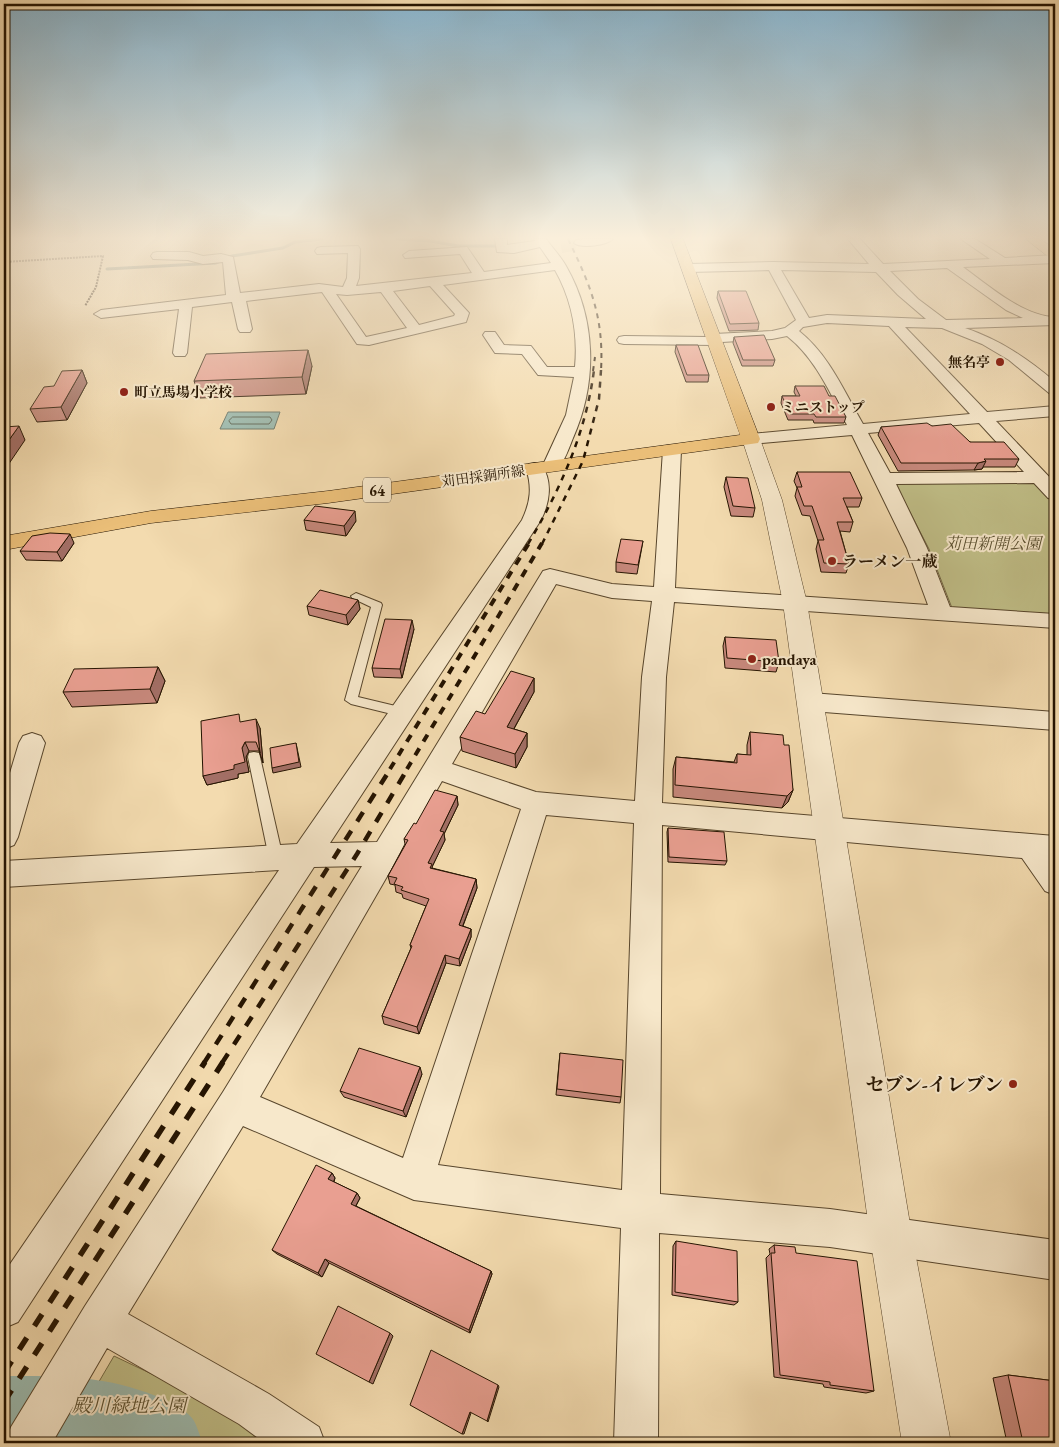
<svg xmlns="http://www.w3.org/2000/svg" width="1059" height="1447" viewBox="0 0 1059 1447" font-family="'EB Garamond','Noto Serif JP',serif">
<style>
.green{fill:#c0be87;stroke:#726944}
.water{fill:#9cbbb0;stroke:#6c786a}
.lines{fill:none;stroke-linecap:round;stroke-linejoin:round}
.shore{stroke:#606858;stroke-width:1}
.stream{stroke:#6c786a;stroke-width:3}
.river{fill:#9cbbb0;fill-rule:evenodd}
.minor-tunnel{stroke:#d4bd95;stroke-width:14;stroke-dasharray:14 7;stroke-linecap:butt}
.service-casing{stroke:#58462c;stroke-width:2}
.minor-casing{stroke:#58462c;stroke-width:2}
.tertiary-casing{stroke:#58462c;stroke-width:1}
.primary-casing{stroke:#251401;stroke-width:1}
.trunk-casing{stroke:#251401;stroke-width:1}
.path{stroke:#251401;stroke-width:2;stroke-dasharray:2 1;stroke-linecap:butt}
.service{fill:#f7e8cb;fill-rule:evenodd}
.minor{fill:#f7e8cb;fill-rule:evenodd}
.tertiary{fill:#f7e8cb;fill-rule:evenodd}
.primary{fill:#eabe78;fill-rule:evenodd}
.trunk{fill:#eabe78;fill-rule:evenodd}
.rail-far4{stroke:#251401;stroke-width:2;stroke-dasharray:5 5;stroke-linecap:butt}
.rail-far3{stroke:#251401;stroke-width:2.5;stroke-dasharray:6 6;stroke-linecap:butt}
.rail-far2{stroke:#251401;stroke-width:4;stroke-dasharray:8 8;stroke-linecap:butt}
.rail-far1{stroke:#251401;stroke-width:4.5;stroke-dasharray:11 11;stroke-linecap:butt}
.rail{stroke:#251401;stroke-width:5.5;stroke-dasharray:14 14;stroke-linecap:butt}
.wall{fill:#c8897d;stroke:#251401}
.shaded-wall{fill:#a36f66;stroke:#251401}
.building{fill:#e99f91;stroke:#251401}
.poi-dot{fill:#8f2418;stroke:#f7e8cb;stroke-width:2}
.labels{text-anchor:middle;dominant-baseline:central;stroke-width:4;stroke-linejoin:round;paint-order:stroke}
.far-poi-label{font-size:14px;font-weight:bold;fill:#251401;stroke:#f7e8cb;text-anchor:start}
.far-street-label{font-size:14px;fill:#251401;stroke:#f7e8cb}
.shield{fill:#f7e8cb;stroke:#64543e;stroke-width:1}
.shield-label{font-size:15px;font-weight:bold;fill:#251401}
.park-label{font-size:16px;font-style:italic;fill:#5b5030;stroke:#f7e8cb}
.poi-label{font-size:16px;font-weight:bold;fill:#251401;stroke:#f7e8cb;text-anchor:start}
.near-poi-label{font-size:19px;font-weight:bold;fill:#251401;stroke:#f7e8cb;text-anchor:end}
.near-park-label{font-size:19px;font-style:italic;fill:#5b5030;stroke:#f7e8cb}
</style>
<rect width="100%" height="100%" fill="#f3dbaf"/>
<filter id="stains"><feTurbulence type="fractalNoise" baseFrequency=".004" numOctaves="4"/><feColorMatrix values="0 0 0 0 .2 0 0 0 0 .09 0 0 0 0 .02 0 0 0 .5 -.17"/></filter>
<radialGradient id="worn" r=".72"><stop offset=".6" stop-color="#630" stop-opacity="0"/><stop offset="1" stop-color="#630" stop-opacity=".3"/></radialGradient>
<path class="green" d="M1037 481 1055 501V614L952 608 929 549 895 483Z
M114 1356C168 1382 223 1406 270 1443H63Z"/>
<path class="water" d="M228 412H280L274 429H220Z"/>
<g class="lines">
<path class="shore" d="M233 417H270L272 420 269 424H231L229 421Z"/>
<path class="stream" d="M397 239 431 241 458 246H499
M107 269 216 263 232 256 283 248 295 242 322 239"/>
<path class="river" d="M4 1376C60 1376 103 1375 156 1396 168 1402 183 1407 192 1418 197 1424 199 1435 203 1443H4Z"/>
<path class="minor-tunnel" d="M561 246 580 243"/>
<defs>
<path id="service" d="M356 593 381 603 382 605 358 697 408 709 410 712 408 715 404 717 351 704 345 700 371 607 352 598 351 596Z
M254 752 259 753 260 757 283 858 281 862 276 864 271 862 269 858 248 757 249 753Z"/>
<path id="minor" d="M495 239H507V245L535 241 534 239H546C552 247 561 257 566 266 596 318 598 382 573 438 569 448 565 460 558 469L552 470 546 469 543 465 566 415 574 377 538 375 522 354 495 353 483 335 485 332H495L504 345 531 346 547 367H575C578 334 572 300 555 270L443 285 469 313 466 322 369 345 357 344 322 292 246 301 252 329 250 332H240L238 329 232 302 192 307 187 353 185 356H175L173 353 179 309 101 318 94 314 101 310 226 295 223 262 203 264 188 260 153 259 151 256 153 253 157 252H189L203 256 221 254 233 257 240 293 319 284 343 287 347 278 348 253 317 254 315 251 317 248 321 247 358 246 360 249 359 278 356 286 472 273 460 254 405 258 403 255 409 251 467 247 484 272 551 263 540 247 514 253 497 252ZM430 286 455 314 454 316 419 325 393 291ZM381 292 407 328 366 337 336 294 347 295Z
M585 239H613C607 245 581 249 574 243L576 240Z
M848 239H860L883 264 990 259 961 239H975L1005 258 1055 255V263L963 267C988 285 1024 317 1055 317V325L965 328C1000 340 1027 358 1055 382V395L1049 393 1009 360 982 344 942 328 905 327 987 412 1055 406V416L996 421 1055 483V500L1048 498 1034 483 896 484 927 548 950 607 1055 614V628L674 602 666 677 662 803 1055 836V895L1045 891 1022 858 662 825 660 1194 830 1209 1055 1240V1280L830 1247 659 1233 658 1443H614L621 1228 414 1200 243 1126 128 1314 269 1394 319 1427 325 1443H265L239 1424 107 1348 52 1443H5L11 1427 85 1306 223 1092 362 866 314 867 18 1322 4 1328V1273L279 870 4 887V861L297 844 522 520C531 501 532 487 526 468L529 464 535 463 541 464C553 481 550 502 541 520L330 843 377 842 543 571 550 569 612 584 654 587 663 450 666 446 672 445 678 446 681 450 675 588 928 605 907 548 852 435 751 444 745 443 742 439 745 435 751 434 847 425C830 393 816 359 787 336L772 339 722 342 715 345 624 344 619 343 617 340 619 337 624 336 708 337 714 334 772 331 785 328 796 320 769 270 689 272 683 268 689 264 773 262 869 264ZM947 268 1006 310 1023 318 946 320 918 299 890 271ZM781 270 876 272 898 295 926 319 827 315 809 318ZM827 323 889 326 970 414 863 424C844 391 829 355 799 331L803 327ZM979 423 1024 472 890 473 868 433ZM556 584 612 598 652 601 642 677 635 801 536 792 452 764ZM442 781 521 809 403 1158 260 1097ZM546 815 634 823 622 1190 438 1165Z
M811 693 1055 712V730L811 711 802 708 799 702 802 696Z
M32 733 41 736 45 743 18 837 14 845 4 849V793L19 743 23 736Z"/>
<path id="tertiary" d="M751 433 758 435 760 439 782 500 807 603 912 1236 951 1443H902L870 1236 783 603 762 500 742 439 744 435Z"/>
<path id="primary" d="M671 239H683L760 439 758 443 328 503 151 523 4 550V536L151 511 328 491 740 435Z"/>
<path id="trunk" d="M1026 239H1040L1055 249V259L1050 258Z"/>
</defs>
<use href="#service" class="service-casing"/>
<use href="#minor" class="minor-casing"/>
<use href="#tertiary" class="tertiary-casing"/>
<use href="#primary" class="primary-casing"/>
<use href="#trunk" class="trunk-casing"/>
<path class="path" d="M4 262 103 256 96 287 85 306"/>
<use href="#service" class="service"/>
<use href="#minor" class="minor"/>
<use href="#tertiary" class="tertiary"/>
<use href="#primary" class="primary"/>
<use href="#trunk" class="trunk"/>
<path class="rail-far4" d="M568 239C591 286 604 318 601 371
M593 371 595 357"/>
<path class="rail-far3" d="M528 544C560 490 586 433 594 370
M542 544 583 461 599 399 601 370"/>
<path class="rail-far2" d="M390 769 529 543
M407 769 542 543"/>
<path class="rail-far1" d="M204 1063 391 768
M222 1063 357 854 408 768"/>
<path class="rail" d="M4 1373 205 1062
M4 1402 223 1062"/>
</g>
<path class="wall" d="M718 291 759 323 758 330 729 331 717 298Z
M734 337 775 360 773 366H742L733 343Z
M676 345 709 375 708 382H686L675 352Z
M312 366 306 394 200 398 194 381Z
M82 370 87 383 67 420 37 422 30 409 54 386Z
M795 386 829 396 846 417 844 423H814L813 420H788L781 403 782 396H796L794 392Z
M932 426 970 442 1019 459 1015 467H983L982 469 974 470 898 471 878 435 881 427Z
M797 472 862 498 859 507H847L853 522 850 532 840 531 849 564 846 573 821 572 816 549 818 541 810 516 802 515 795 496 797 488 794 481Z
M726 477 755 508 753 517 731 516 724 487Z
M304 520 356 521 346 536 306 530Z
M643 541 637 574 616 572V562Z
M74 543 62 561 26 560 20 551Z
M358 600 360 609 348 625 309 615 307 606Z
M414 629 402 678 374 677 372 668Z
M725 637 779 662 776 672 725 668 723 646Z
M158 667 165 681 157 703 72 707 63 692Z
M534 678V692L514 729 527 733V747L516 768 462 751 460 737 485 714Z
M242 722 260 728 263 763 259 751H249L246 757 249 772 238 774V778L207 785 203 776Z
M750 732 784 745 793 790 788 802 782 808 673 797V769L676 757 734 762 737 754 747 755V745Z
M457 796 458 805 444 834 445 840 432 867V868L476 879 477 888 463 926 471 929V937L460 966 446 963 419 1034 384 1024 382 1016 411 948 410 945 426 906 403 898 402 894 396 892 395 885 390 884 388 876 405 844 404 839 416 824Z
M668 828 727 861 725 865 668 862 667 832Z
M560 1053 621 1097 620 1103 556 1095Z
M422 1074 406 1117 344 1097 340 1091Z
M332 1173 335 1178 334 1182 357 1193 360 1198 356 1206 491 1271 492 1274 470 1333 329 1263 322 1277 277 1254 272 1250Z
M676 1241 738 1302 734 1305 672 1295 673 1246Z
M774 1245 796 1253 874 1391 866 1393 824 1387 823 1384 774 1377 766 1258 770 1254 769 1249Z
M1008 1375 1055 1381V1443H1048L1006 1438 993 1378Z"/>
<path class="shaded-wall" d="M308 350 312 366 306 394 302 377Z
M82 370 87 383 67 420 61 407Z
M19 426 25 440 4 471V447Z
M986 461 982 469 974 470 978 463Z
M355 511 356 521 346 536 344 526Z
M70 534 74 543 62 561 57 552Z
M358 600 360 609 348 625 346 615Z
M412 620 414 629 402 678 400 669Z
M158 667 165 681 157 703 150 689Z
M534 678V692L507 741V727Z
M256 719 260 728 263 763 260 753Z
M527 733V747L516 768 515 754Z
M245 742 249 751 246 757 249 772 238 774V778L207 785 203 776 234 765Z
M296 743 301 767 273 773 272 768Z
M793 790 788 802 782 808 787 796Z
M457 796 458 805 444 834 445 840 432 867 433 873 428 863 440 831Z
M476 879 477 888 460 933 459 925Z
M471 929V937L460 966 459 959Z
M445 955 446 963 419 1034 417 1027Z
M420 1067 422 1074 406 1117 403 1111Z
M332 1173 335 1178 332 1185 328 1179Z
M357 1193 360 1198 354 1209 351 1204Z
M325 1259 329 1263 322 1277 318 1273Z
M491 1271 492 1274 470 1333 469 1330Z
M390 1333 393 1336 373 1384 369 1382Z
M498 1385 499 1387 488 1422 487 1421Z
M470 1412 471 1413 464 1434H462Z"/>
<path class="building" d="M718 291H746L759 323 730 324Z
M764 335 775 360H743L734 337Z
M676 345H698L709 375H687Z
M308 350 302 377 194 381 206 354Z
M82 370 61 407 30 409 44 387 54 386 62 371Z
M795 386H824L829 396H835L846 417H816L814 414H790L782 396H800Z
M927 423 932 426 951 424 970 442H1004L1019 459H984L986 461 978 463H901L881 427Z
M19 426 4 447V427Z
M797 472H850L862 498H843L853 522H837L849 564 824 563 818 540H824L812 506H804L797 487H802Z
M726 477 748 478 755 508 733 506Z
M315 506 355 511 344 526 304 520Z
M50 533 70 534 57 552 20 551 32 536Z
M621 539 643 541 638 565 616 562Z
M320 590 358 600 346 615 307 606Z
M385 619 412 620 400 669 372 668Z
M725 637 776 640 779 662 727 658Z
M158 667 150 689 63 692 74 669Z
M511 671 534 678 507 727 527 733 515 754 460 737 476 711 485 714Z
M239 714 240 722 256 719 260 753 256 742H245L242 748 245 762 234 765V769L203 776 201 721Z
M750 732 783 735 784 745H789L793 790 787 796 675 785 676 757 737 763V754L751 755Z
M296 743 299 762 272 768 270 748Z
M435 790 457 796 440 831 444 832 428 863 432 864 430 868 476 879 459 925 471 929 459 959 445 955 417 1027 382 1016 412 946 410 945 429 899 401 890 403 887 394 884 397 878 388 876 408 840 404 839 414 823 416 824Z
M668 828 724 832 727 861 669 857Z
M359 1048 420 1067 403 1111 340 1091Z
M560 1053 623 1060 621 1097 557 1089Z
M316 1165 332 1173 328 1179 357 1193 351 1204 491 1271 469 1330 325 1259 318 1273 272 1250Z
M676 1241 737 1251 738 1302 675 1292Z
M774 1245 795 1247 796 1253 857 1261 874 1391 830 1385V1382L780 1375 771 1253H775Z
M338 1306 390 1333 369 1382 316 1354Z
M431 1350 498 1385 487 1421 470 1412 462 1434 410 1405Z
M1008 1375 1055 1381V1441L1022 1438Z"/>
<linearGradient id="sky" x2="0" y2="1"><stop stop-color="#89b7d2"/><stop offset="0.54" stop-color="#faefdb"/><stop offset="1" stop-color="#faefdb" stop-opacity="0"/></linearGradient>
<rect width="1059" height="441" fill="url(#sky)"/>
<g class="poi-dot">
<circle cx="1000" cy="362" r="5"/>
<circle cx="124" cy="392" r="5"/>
<circle cx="771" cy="407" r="5"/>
<circle cx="832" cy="561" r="5"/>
<circle cx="752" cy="659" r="5"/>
<circle cx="1013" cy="1084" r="5"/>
</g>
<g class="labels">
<g class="far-poi-label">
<text x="990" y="362" text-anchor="end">無名亭</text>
<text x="134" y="392">町立馬場小学校</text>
<text x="781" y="407">ミニストップ</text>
</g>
<g class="far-street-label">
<text transform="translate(483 476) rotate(-8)">苅田採銅所線</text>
</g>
<rect class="shield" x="363" y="477.5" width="28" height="25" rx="4"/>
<g class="shield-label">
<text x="377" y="490">64</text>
</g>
<g class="park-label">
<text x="993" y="543">苅田新開公園</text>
</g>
<g class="poi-label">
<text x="842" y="561">ラーメン一蔵</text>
<text x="762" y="659">pandaya</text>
</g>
<g class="near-poi-label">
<text x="1003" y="1084">セブン-イレブン</text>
</g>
<g class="near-park-label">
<text x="129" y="1405">殿川緑地公園</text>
</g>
</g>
<rect width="1059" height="1447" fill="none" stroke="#f3dbaf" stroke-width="20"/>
<rect x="5" y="5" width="1049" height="1437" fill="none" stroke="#251401" stroke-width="2.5"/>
<rect x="10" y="10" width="1039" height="1427" fill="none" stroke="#251401"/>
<rect width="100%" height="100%" filter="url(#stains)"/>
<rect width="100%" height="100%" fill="url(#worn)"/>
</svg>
